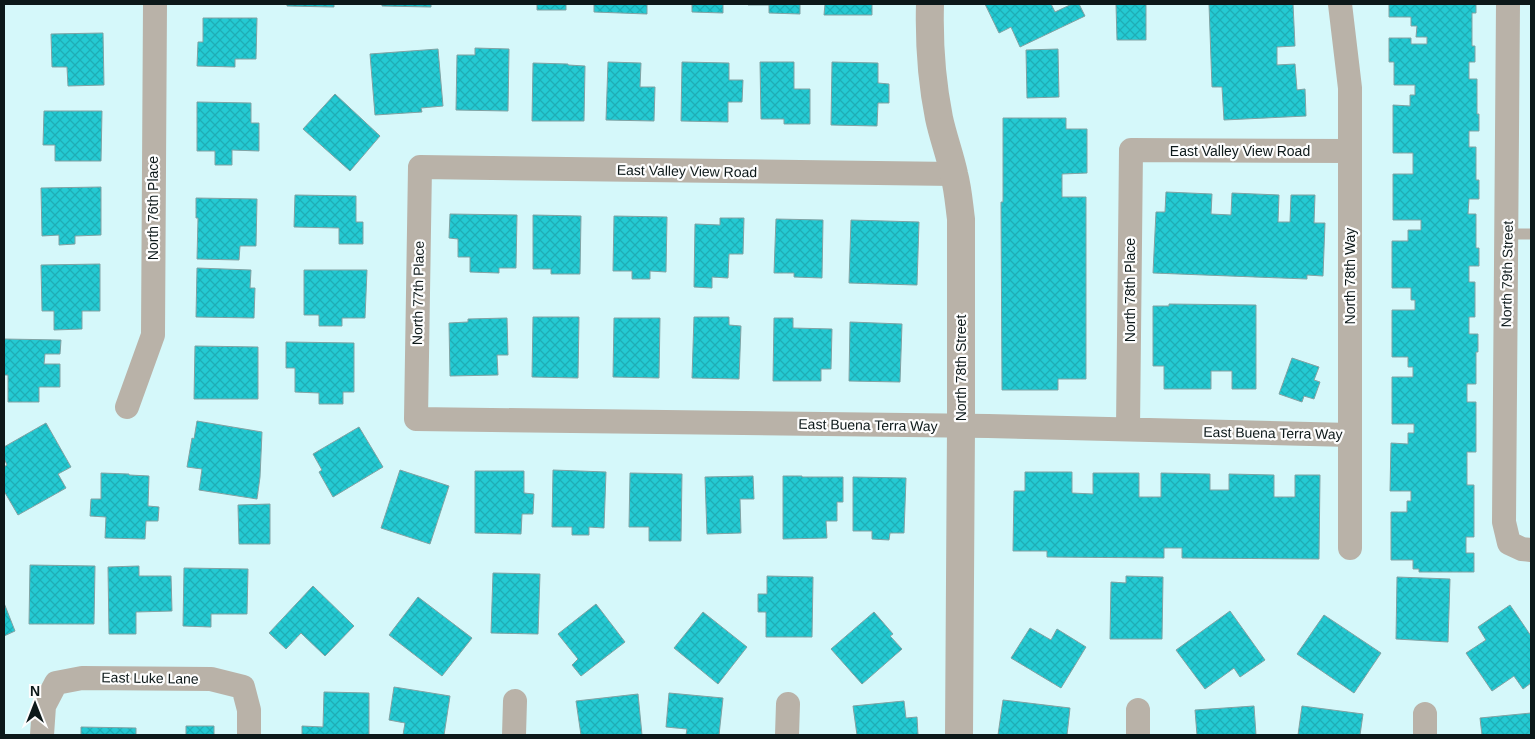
<svg xmlns="http://www.w3.org/2000/svg" width="1535" height="739" viewBox="0 0 1535 739" font-family="Arial,sans-serif">
<style>
.building{fill:url(#building-cross-hatch);stroke:#81a2a3}
.lines{fill:none;stroke-linecap:round;stroke-linejoin:round}
.service{stroke:#b9b2a8;stroke-width:11}
.minor{stroke:#b9b2a8;stroke-width:24}
.tertiary{stroke:#b9b2a8;stroke-width:28}
.labels{text-anchor:middle;dominant-baseline:central;stroke-width:4.5;stroke-linejoin:round;paint-order:stroke}
.street-label{font-size:14px;fill:#0c1819;stroke:#fdfdfd}
</style>
<defs>
<pattern id="building-cross-hatch" width="8" height="8" patternUnits="userSpaceOnUse" patternTransform="scale(1.25)"><rect width="8" height="8" fill="#24cad3"/><path d="M0 0l8 8M0 8l8-8" fill="none" stroke="#1fadb5"/></pattern>
</defs>
<rect width="100%" height="100%" fill="#d5f8fa"/>
<path class="building" d="M287 4H334V7L287 6Z
M382 4H431V7L382 6Z
M537 4H566V10H537Z
M594 4H647V14L594 12Z
M672 4H723V13L692 12V4Z
M748 4H800V14L769 13V5H748Z
M825 4H872V15H824Z
M985 4H1051L1055 12 1072 4H1079L1085 16 1020 47 1011 27 999 33Z
M1116 4H1146V40H1117Z
M1209 4H1293L1295 46 1277 47V65L1295 64 1297 90 1305 89 1306 116 1224 120 1222 87H1212Z
M1389 4H1476V13H1472V46H1475V62H1469V79H1477V114H1479V131H1469V147H1476V180H1479V199H1469L1468 214H1476V248H1479V266H1469V282H1475V317H1469V334H1478V352H1476V384H1467V402H1476V452H1467V485H1474V537H1466V553H1474V572H1419V569H1413V560H1391V512H1407V501H1411V491H1390L1391 443 1408 444V433H1414V424H1392V377H1413V367H1408V357H1392V310H1415V300H1411V288H1392V241H1408V230H1421V220H1393V174H1413V153H1393V105L1410 106V95H1415V85H1394V62H1389V38H1411V44H1427V37H1416L1417 26H1411V17H1389Z
M203 18H257L256 59H235V67L197 66 198 42H203Z
M103 33 104 85 68 86 67 67H52L51 34Z
M475 48 509 49 508 111 456 110 457 55H475Z
M438 49 443 106 421 108 422 112 375 115 370 54Z
M1058 49 1059 97 1027 98 1026 50Z
M608 62 641 63 640 87H655L654 121 606 120Z
M682 62 729 63V80H743L742 102H728V122L681 121Z
M760 62H794V89H810V124H784V119H761Z
M832 62 878 63V83L889 84V103H878L877 126 831 125Z
M533 63 568 64V65L585 66 584 121H532Z
M335 94 380 136 350 171 303 129Z
M197 102 251 103V123H259V151L232 150V165H215V151H197Z
M44 111H102L101 161H55V145H43Z
M1003 118H1066V129H1087V173L1062 174V197H1086V379H1058V390H1002L1001 202H1003Z
M101 187V235L75 236V244L59 245V235L42 236 41 188Z
M1166 192 1212 194 1211 214 1231 215 1232 193 1279 195 1278 222H1290L1291 195H1315L1314 223H1325L1323 276 1307 275V279L1153 273 1156 212H1165Z
M295 195 356 196V222H363V244H339V228L294 227Z
M196 198 257 199 256 246H240L239 260 197 259 198 218H196Z
M450 214 517 215 516 268H499V273L470 272V257H458V239L449 238Z
M533 215 581 216 580 274H551V269H533Z
M614 216 667 217 666 272 650 271V279H632V271H613Z
M720 218H744L743 254H729L728 278 712 277V288L694 287 695 224 720 225Z
M776 219 823 220 822 278 794 277V273H774Z
M851 220 919 222 917 285 849 283Z
M100 264V311H82V329L54 330V311H42L41 265Z
M197 268 251 270 250 288H255L254 318 196 317Z
M304 270H367L365 318H342V326H319V315H304Z
M1169 304 1256 305V389H1232V371H1211V389H1164V366H1153V306H1169Z
M533 317H579L578 378 532 377Z
M694 317H729V325L741 326 739 379 692 378Z
M507 318 508 355H497L498 375 450 376 449 323 468 322V319Z
M614 318H660L659 378 613 377Z
M774 318H793V328L832 329 831 369H821V381H773Z
M850 322 902 324 900 382 849 381Z
M4 339 61 340 60 354H45L44 364H60V387H39V402H8V375H4Z
M286 342 354 343V392H343V404H319V393L295 392V368H286Z
M195 346 258 347V399H194Z
M1292 358 1319 367 1314 380 1320 382 1314 399 1304 396 1302 402 1279 394Z
M197 421 262 432 260 477 257 499 199 490 202 469 187 467 192 438 194 439Z
M46 423 71 467 58 474 66 488 18 515 4 491V467L7 465 4 458V447Z
M359 427 383 467 333 497 319 472 322 470 313 454Z
M400 470 449 486 430 544 381 528Z
M553 470 606 472 604 528 589 527V535H572V527H552Z
M475 471H524V493L534 494 533 514H522L521 534 475 533Z
M1025 472H1072V493L1093 494V473H1139V497H1161V473L1210 474V490H1229V474L1274 475V497H1295V475H1320L1319 559 1182 558V548H1164V558L1047 557V551H1013L1014 491H1025Z
M101 473 129 474V475L149 476 148 506 159 507 158 521H146L145 539 105 538 106 517 90 516 91 499H101Z
M630 473 682 474 681 541H649V527H629Z
M753 476 754 499H740L741 533 707 534 705 477Z
M783 476H802V477H843V502H837V521H826L827 538 783 539Z
M853 477 906 478 904 533H890L889 540 872 539V531H853Z
M270 504V544H239L238 505Z
M30 565 95 566 94 624H29Z
M139 566V576H171L172 611 136 612V634H109L108 567Z
M184 568 248 569 247 614H211V627L183 626Z
M493 573 540 574 538 634 491 633Z
M767 576 813 577 812 637H766V612H758V594H767Z
M1126 576 1163 577 1162 639H1110L1111 582 1126 583Z
M1397 577 1450 579 1448 642 1396 639Z
M313 586 354 626 325 656 301 633 286 649 269 633Z
M418 597 472 638 442 676 389 635Z
M4 603 15 631 4 636Z
M596 604 625 642 581 676 572 665 578 659 558 634Z
M1510 605 1531 636V683L1523 689 1514 676 1492 691 1466 653 1486 640 1478 627Z
M1230 611 1265 660 1240 677 1234 668 1205 689 1176 650Z
M703 612 747 647 718 684 674 648Z
M874 612 893 634 890 636 902 649 862 684 831 649Z
M1324 615 1381 653 1354 693 1297 654Z
M1030 628 1051 640 1057 629 1086 647 1061 688 1011 658Z
M394 687 450 696 444 735H403L405 723 389 720Z
M324 692 369 693V735H302V726L323 727Z
M669 693 723 698 719 735H686L687 729 666 727Z
M638 694 642 735H581L576 701Z
M1003 700 1070 708 1067 735H998Z
M904 701 906 718 917 717 918 735H857L853 706Z
M1254 706 1256 735H1197L1195 710Z
M1302 706 1363 714 1360 735H1298Z
M1531 713V735H1482L1480 718Z
M186 726H214V735H186Z
M81 727 136 728V735H81Z"/>
<g class="lines">
<path class="service" d="M1507 234H1531"/>
<path class="minor" d="M1340 4 1350 88V548
M1508 4 1504 522 1509 543 1522 549 1531 550
M954 174 420 167 416 419 988 426 1350 435
M127 407 153 335 155 4
M1128 429 1131 150 1350 151
M42 735 44 706 56 683 82 678 211 679 243 687 249 710V735
M514 735 515 701
M787 735 788 704
M1138 735V710
M1425 735V714"/>
<path class="tertiary" d="M930 4C929 40 932 83 939 118 943 137 950 155 954 174 958 189 959 204 961 219V426L959 735"/>
</g>
<g class="labels">
<g class="street-label">
<text x="1240" y="151">East Valley View Road</text>
<text transform="translate(687 171) rotate(1)">East Valley View Road</text>
<text transform="translate(153 208) rotate(-90)">North 76th Place</text>
<text transform="translate(1507 274) rotate(-89)">North 79th Street</text>
<text transform="translate(1350 276) rotate(-90)">North 78th Way</text>
<text transform="translate(1130 290) rotate(-90)">North 78th Place</text>
<text transform="translate(418 293) rotate(-89)">North 77th Place</text>
<text transform="translate(961 368) rotate(-90)">North 78th Street</text>
<text transform="translate(868 425) rotate(1)">East Buena Terra Way</text>
<text transform="translate(1273 433) rotate(1)">East Buena Terra Way</text>
<text transform="translate(150 678) rotate(1)">East Luke Lane</text>
</g>
</g>
<rect width="1535" height="739" fill="none" stroke="#0c1819" stroke-width="10"/>
<g transform="translate(35 704)" stroke="#fdfdfd" stroke-width="4" paint-order="stroke">
<path d="M0-4L9 19L0 12L-9 19Z" fill="#0c1819"/>
<text y="-8" font-size="14" font-weight="bold" text-anchor="middle" fill="#0c1819">N</text>
</g>
</svg>
